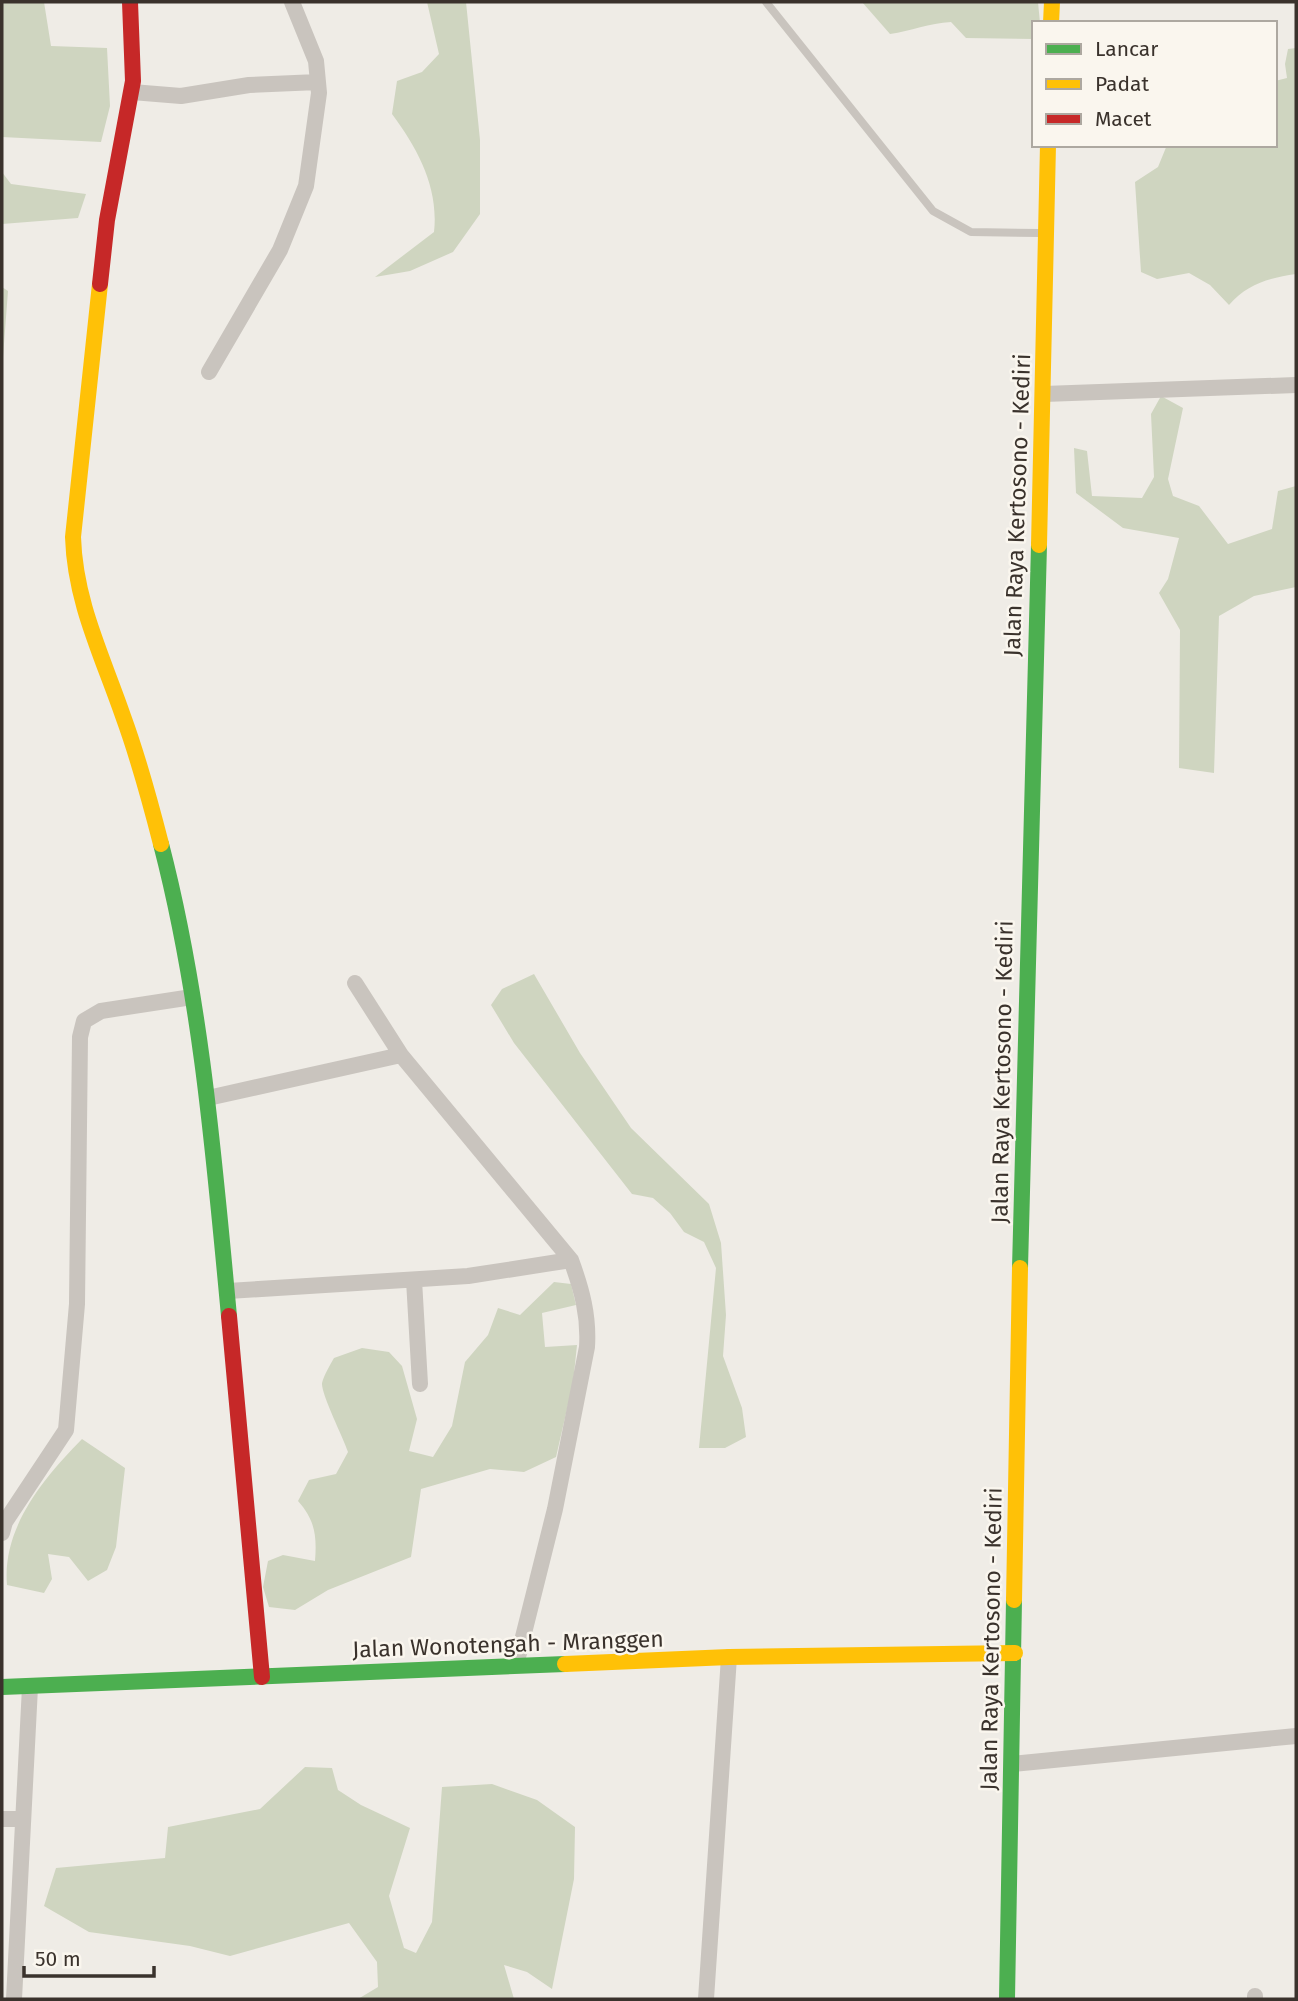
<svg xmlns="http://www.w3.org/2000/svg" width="1298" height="2001" viewBox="0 0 1298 2001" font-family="'Fira Sans',sans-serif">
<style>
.green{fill:#cfd5c0}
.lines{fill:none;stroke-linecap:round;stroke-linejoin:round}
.lane{stroke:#c9c4be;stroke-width:8}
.street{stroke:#c9c4be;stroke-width:16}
.fast{stroke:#4caf50;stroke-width:16}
.slow{stroke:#ffc107;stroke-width:16}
.jam{stroke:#c62828;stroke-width:16}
.labels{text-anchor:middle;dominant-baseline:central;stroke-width:5;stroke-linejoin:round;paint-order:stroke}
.street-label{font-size:23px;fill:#3a322c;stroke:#faf6ee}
</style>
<rect width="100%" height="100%" fill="#efece6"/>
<path class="green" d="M2 2H44L51 46 107 48 110 106 101 142 2 137Z
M427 2H466L480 140V214L453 252 410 271 375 277 434 232C439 188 418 149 392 114L397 81 422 72 439 54Z
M862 2H1038L1040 23H1034V39L966 38 951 22C929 23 911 31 890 34Z
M1296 48V274C1269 278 1247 284 1229 305L1210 285 1189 273 1157 279 1141 272 1135 182 1158 167 1167 145H1275V81L1287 78 1285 64 1288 49Z
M2 172 11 184 86 194 78 218 2 224Z
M2 287 8 291 2 370Z
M1161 396 1183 408 1168 479 1173 496 1199 506 1228 544 1272 529 1278 491 1296 486V587L1254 596 1219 616 1214 773 1179 768 1180 630 1159 593 1168 579 1179 538 1123 528 1076 493 1074 448 1087 451 1092 496 1142 498 1154 477 1151 414Z
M534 974 580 1053 631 1128 709 1204 721 1243 726 1315 723 1356 742 1408 746 1437 725 1448H699L716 1268 704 1242 684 1232 670 1213 653 1198 632 1194 514 1043 491 1005 502 989Z
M554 1282 571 1284 576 1305 542 1313 545 1347 577 1345 573 1383 556 1457 524 1472 490 1469 421 1489 411 1557 328 1590 295 1610 269 1607 263 1587 268 1561 283 1555 315 1561C317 1536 315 1520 298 1501L309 1480 336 1474 348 1452C343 1437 321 1394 322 1383 324 1375 330 1365 334 1358L362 1348 389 1352 402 1366 417 1419 409 1451 433 1457 452 1426 465 1362 488 1335 498 1308 520 1315Z
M82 1439 125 1468 116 1547 107 1570 88 1581 69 1557 48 1554 52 1579 44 1593 7 1585C2 1527 44 1478 82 1439Z
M305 1767 332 1768 338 1790 361 1805 410 1828 389 1896 404 1948 416 1953 432 1922 442 1787 492 1784 537 1800 575 1827 574 1879 552 1989 527 1972 504 1965 514 1999H358L378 1987 377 1962 349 1923 230 1956 190 1946 89 1932 44 1906 56 1868 165 1858 168 1827 260 1809Z"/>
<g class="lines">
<path class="lane" d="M766 2 933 211 971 232 1040 233"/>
<path class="street" d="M132 92 181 96 249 85 318 82
M209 372 280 250 306 186 319 93 316 61 292 2
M1044 394 1296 385
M355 983 401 1055
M208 1098 401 1055 571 1260C582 1290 589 1316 587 1347L555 1509 516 1665
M414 1280 420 1384
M228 1291 468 1276 571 1260
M2 1533 5 1522 66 1430 77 1304 80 1037 84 1021 101 1011 192 997
M1012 1764 1296 1736
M2 1819H23
M1255 1996V1999
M14 1999 30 1687
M706 1999 729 1657"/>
<path class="fast" d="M161 844C201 998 214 1157 229 1316
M1020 1268 1039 545
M2 1687 565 1664
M1007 1999 1014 1600"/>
<path class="slow" d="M1051 23 1052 2
M100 284 73 537C75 602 102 655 123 716 138 757 150 801 161 844
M1039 545 1048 145
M1014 1600 1020 1268
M565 1664 729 1657 1015 1653"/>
<path class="jam" d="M100 284 107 220 133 81 130 2
M229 1316 262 1677"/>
</g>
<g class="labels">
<g class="street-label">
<text transform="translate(1017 505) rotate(-88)">Jalan Raya Kertosono - Kediri</text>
<text transform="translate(1002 1072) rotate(-89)">Jalan Raya Kertosono - Kediri</text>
<text transform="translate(991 1639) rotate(-89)">Jalan Raya Kertosono - Kediri</text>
<text transform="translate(508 1644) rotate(-2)">Jalan Wonotengah - Mranggen</text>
</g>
</g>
<rect width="1298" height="2001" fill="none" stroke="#3a322c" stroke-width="7"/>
<rect x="1032" y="21" width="245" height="126" fill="#faf6ee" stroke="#ada8a0" stroke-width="2"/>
<rect x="1046" y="44" width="35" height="10" fill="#4caf50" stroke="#ada8a0" stroke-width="2"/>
<text x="1095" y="56" font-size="21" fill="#3a322c">Lancar</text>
<rect x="1046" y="79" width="35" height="10" fill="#ffc107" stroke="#ada8a0" stroke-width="2"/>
<text x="1095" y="91" font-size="21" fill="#3a322c">Padat</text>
<rect x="1046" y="114" width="35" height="10" fill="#c62828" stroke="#ada8a0" stroke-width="2"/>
<text x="1095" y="126" font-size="21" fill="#3a322c">Macet</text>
<path d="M24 1966v10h130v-10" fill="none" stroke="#3a322c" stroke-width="3.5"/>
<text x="35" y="1966" font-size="21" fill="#3a322c" stroke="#faf6ee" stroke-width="5" paint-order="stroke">50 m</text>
</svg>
